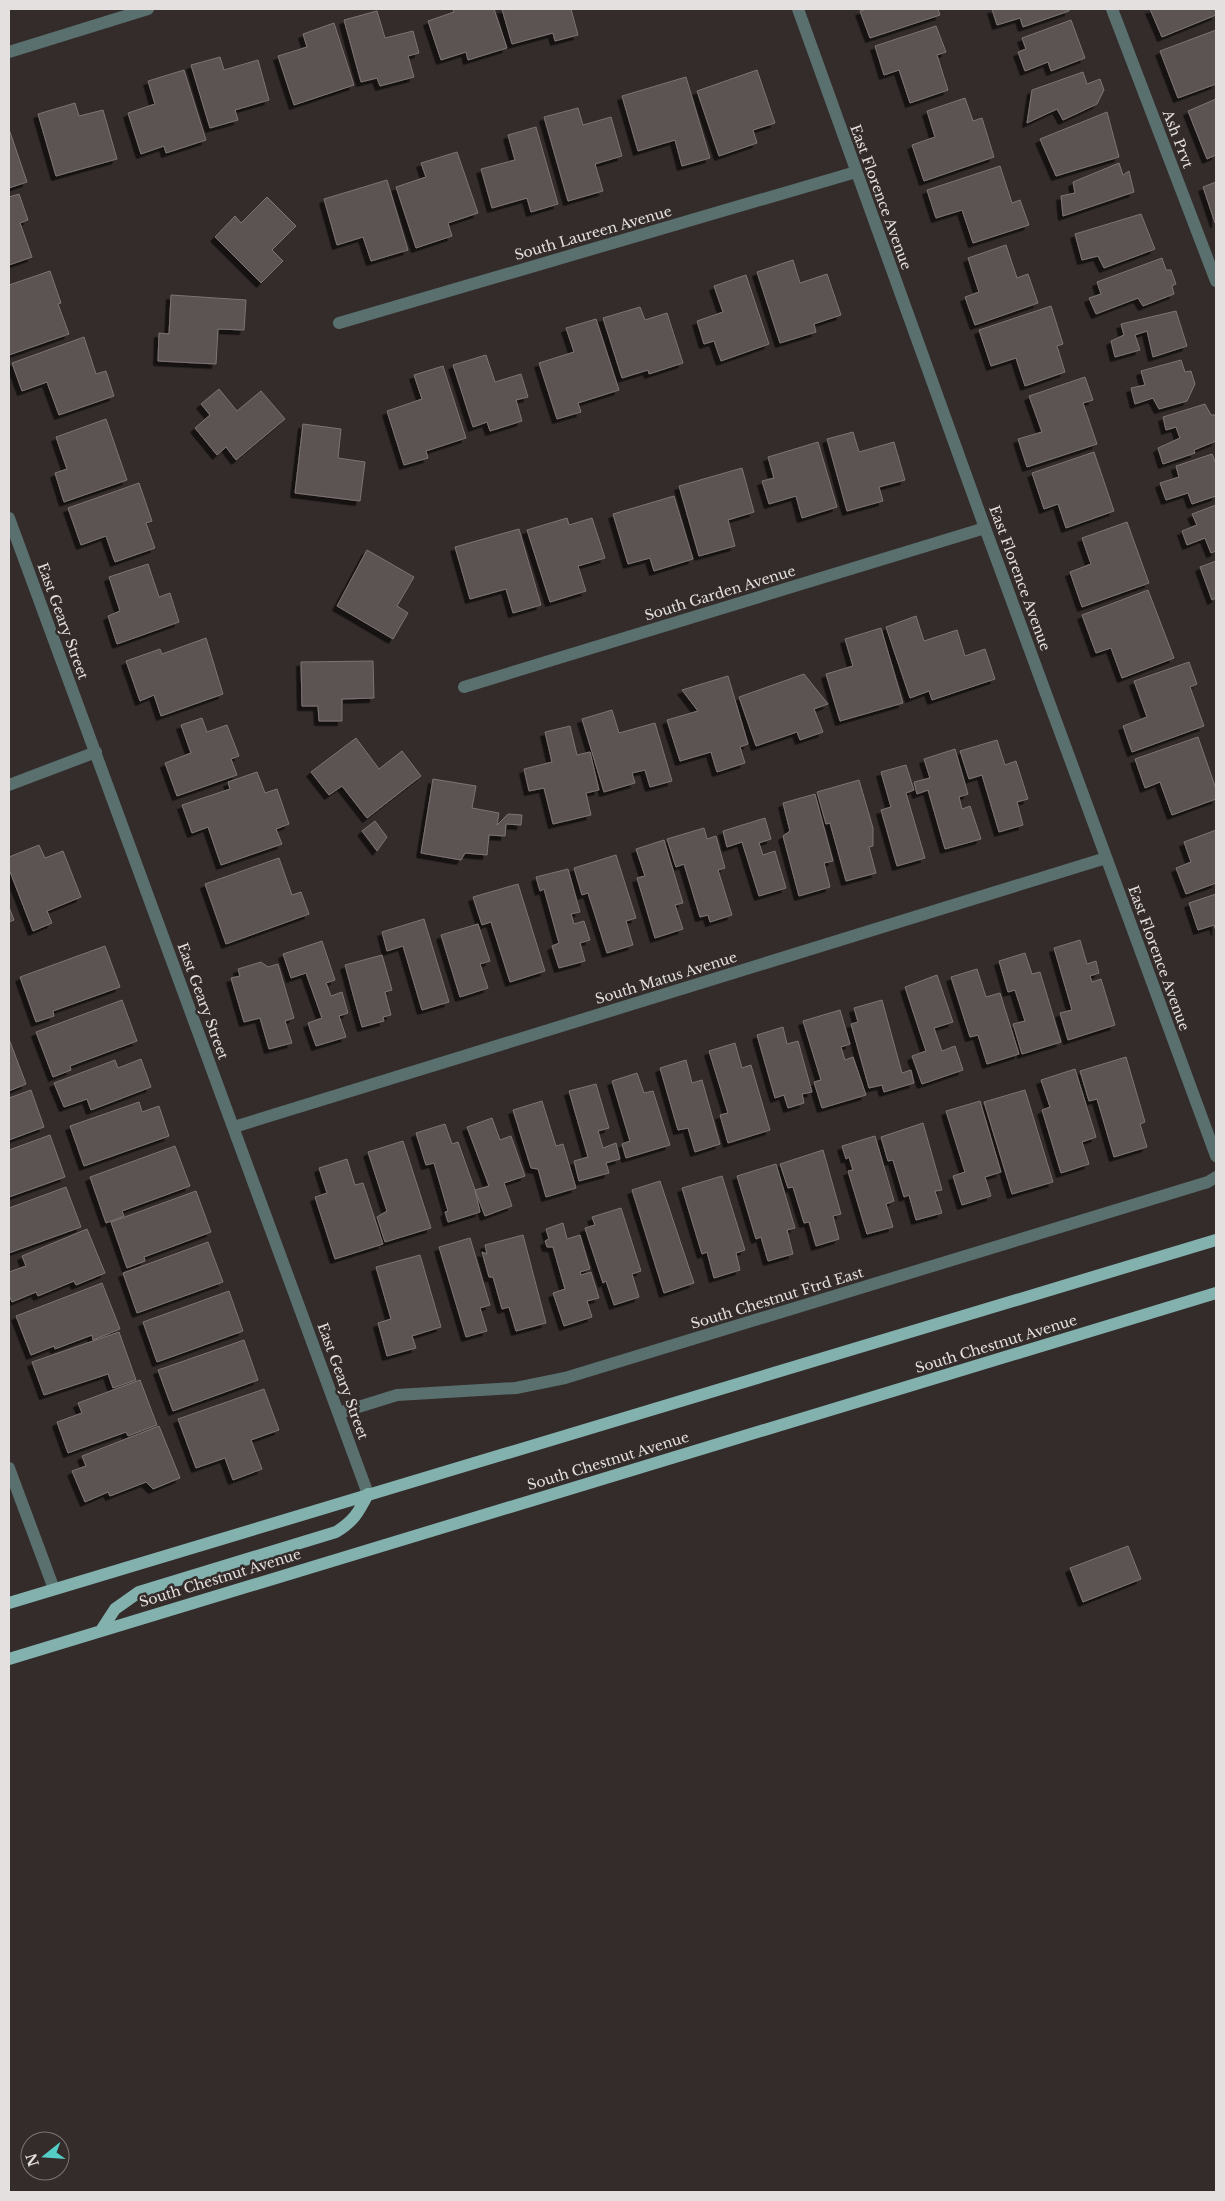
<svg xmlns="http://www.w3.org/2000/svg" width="1225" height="2201" viewBox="0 0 1225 2201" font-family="'Libre Baskerville',serif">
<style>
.building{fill:#5b5252;stroke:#7e7474;filter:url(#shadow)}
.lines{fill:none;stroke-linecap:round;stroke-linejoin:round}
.minor{stroke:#59706e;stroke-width:12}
.major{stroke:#82b1ae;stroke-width:12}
.labels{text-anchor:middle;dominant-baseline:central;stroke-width:5;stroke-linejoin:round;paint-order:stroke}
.street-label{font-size:14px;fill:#e5e0e0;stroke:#342c2b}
</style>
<defs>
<filter id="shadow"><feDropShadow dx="-4.5" dy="4.5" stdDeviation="0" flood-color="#0009"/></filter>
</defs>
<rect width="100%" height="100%" fill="#342c2b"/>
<path class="building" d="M453 9H494L507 48 468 60 466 52 441 60 428 21 454 12Z
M502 9H571L578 35 555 41 553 33 512 44Z
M867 9H938L940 15 870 38 860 11Z
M992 9H1069V11L1023 27 1020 18 997 25Z
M1150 9H1215L1216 15 1162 37Z
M377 11 385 38 413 31 419 53 408 56 414 77 380 86 377 78 361 82 344 20Z
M1071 20 1085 58 1051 71 1048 62 1025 71 1018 52 1026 49 1022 38Z
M334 23 354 85 294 105 278 56 307 47 303 34Z
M936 26 946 52 937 55 948 90 910 103 899 70 884 75 875 46Z
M1216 30V84L1178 98 1160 51Z
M220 57 224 70 258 60 269 100 235 110 238 120 210 128 191 65Z
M184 70 206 140 166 153 164 146 141 154 128 113 155 104 148 81Z
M757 70 775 123 753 130 757 143 719 156 697 91Z
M1083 72 1087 84 1100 79 1104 90 1097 104 1063 120 1057 109 1027 123 1032 90Z
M686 77 710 158 682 166 675 140 638 151 622 96Z
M965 98 973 121 982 118 994 157 924 181 912 145 935 137 927 111Z
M1216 99V155L1207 159 1188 111Z
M75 103 79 116 103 110 117 159 56 176 38 114Z
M578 108 583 125 611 117 622 156 595 164 603 191 568 201 544 117Z
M1107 112 1119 157 1056 176 1040 139Z
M536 127 558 204 531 212 527 198 492 208 481 169 515 160 508 135Z
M9 129 27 182 9 188Z
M457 152 478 213 448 223 452 236 416 248 396 187 426 177 421 163Z
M1119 163 1123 175 1129 171 1134 192 1063 216 1061 196 1075 193 1073 182Z
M1000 166 1012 203 1020 200 1029 225 973 243 962 210 936 218 927 190Z
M387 180 408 250 371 261 363 237 337 245 324 199Z
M1216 182V223H1215L1203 187Z
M19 194 28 220 20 223 32 257 9 265V197Z
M267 197 296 226 272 250 283 261 261 283 215 237 235 216 241 223Z
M1141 214 1155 249 1104 268 1098 256 1082 260 1075 234Z
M1006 245 1017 278 1028 274 1038 303 975 325 965 297 979 292 968 258Z
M1162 258 1166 270H1171L1176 284 1172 286 1174 294 1143 306 1138 298 1096 314 1089 298 1101 294 1097 282Z
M793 260 800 283 827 274 841 315 814 324 816 332 780 343 757 272Z
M50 271 61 303 58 304 69 334 9 355V285Z
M746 275 769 344 721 361 714 341 704 344 697 321 723 312 714 286Z
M171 295 246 300 244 330 218 329 216 364 158 361 159 333 169 334Z
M1051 306 1063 344 1057 346 1065 372 1025 386 1016 358 991 366 979 330Z
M640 307 645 320 667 313 683 363 649 374 648 370 622 378 603 318Z
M1176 311 1187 346 1153 357 1147 331 1135 335 1140 350 1115 357 1111 341 1124 335 1121 324Z
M596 319 619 390 578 403 581 412 557 419 539 363 574 352 566 328Z
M84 337 96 374 106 371 114 396 59 415 47 382 22 391 12 363Z
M486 355 495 382 521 374 528 397 516 400 522 421 490 431 487 422 473 427 453 365Z
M1181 360 1185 372 1191 371 1195 384 1187 401 1159 409 1153 398 1135 404 1131 388 1145 385 1141 371Z
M443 366 466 438 426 451 428 458 404 465 387 411 422 399 414 375Z
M1085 377 1093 400 1083 403 1097 444 1027 467 1018 439 1042 432 1029 396Z
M219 389 237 411 261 391 285 419 236 460 226 447 217 455 195 428 210 415 201 404Z
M1205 404 1211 415H1216V441L1194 450 1195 453 1163 464 1158 448 1180 438 1176 427 1166 430 1163 417Z
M106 419 127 480 64 502 55 473 67 469 56 437Z
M303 424 341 429 338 458 365 462 360 501 295 493Z
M853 432 859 452 894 442 905 480 879 487 883 501 847 511 827 439Z
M818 442 837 507 802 518 796 496 769 504 762 481 774 478 768 457Z
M1094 452 1114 511 1066 528 1058 504 1044 509 1032 473Z
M1212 454 1216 464V496L1192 504 1188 493 1166 500 1160 483 1179 477 1176 466Z
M742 468 754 512 728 520 735 546 699 556 679 486Z
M139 483 152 521 146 523 155 548 115 562 106 536 81 545 68 508Z
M674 496 693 559 654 571 650 558 628 564 613 514Z
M1216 505V551L1211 553 1205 538 1187 545 1182 531 1197 525 1192 514Z
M567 518 569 525 592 518 605 558 578 566 586 591 550 602 527 530Z
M1127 522 1149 583 1082 607 1070 572 1091 564 1082 538Z
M519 529 541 605 513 613 506 589 470 599 455 547Z
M367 550 414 577 397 606 408 613 393 639 337 606Z
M1216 561V598L1212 600 1200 567Z
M148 564 159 597 170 593 179 622 117 644 108 616 120 611 109 577Z
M1148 590 1174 658 1122 678 1111 648 1096 653 1082 615Z
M916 616 924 641 957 630 965 656 985 649 995 679 932 700 929 691 910 698 886 627Z
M881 628 903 703 840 721 826 674 853 666 845 639Z
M206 638 223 694 161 716 154 695 140 701 126 661 160 649 162 654Z
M373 661 374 698 342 699V721H319L318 706H302L301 662Z
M1189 662 1197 684 1190 687 1204 726 1132 752 1123 726 1147 717 1134 681Z
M804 674 828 704 814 709 823 732 800 740 797 732 756 746 739 697Z
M728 676 748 744 740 747 745 763 717 772 711 752 680 761 667 720 698 711 682 690Z
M612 710 619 733 655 723 672 781 650 787 645 770 632 773 635 783 604 792 582 719Z
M202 718 207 732 227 725 239 756 231 759 237 775 177 796 165 763 191 753 181 725Z
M570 726 577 755 590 752 599 790 586 793 591 815 553 824 544 788 529 791 524 769 552 762 545 732Z
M1198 737 1216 789V799L1172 815 1160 782 1145 788 1135 759Z
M356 738 379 769 402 751 421 776 367 818 342 786 329 795 311 772Z
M997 740 1005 765 1016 761 1028 799 1017 802 1023 825 999 832 982 775 969 779 960 751Z
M955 749 968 794 959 797 962 809 970 806 981 839 945 849 928 790 917 794 914 782 930 778 924 759Z
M906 765 914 790 906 793 925 858 897 866 881 810 891 807 881 772Z
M257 772 265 793 277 789 289 824 276 829 282 844 221 865 208 827 192 833 182 805 230 789 228 782Z
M433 779 476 786 472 808 499 813 497 825 508 814 522 815 521 825 506 824 505 836 489 835 487 855 465 853 461 860 421 853Z
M859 780 873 828V846L869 847 876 873 846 881 830 823 826 824 817 792Z
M815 794 833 861 824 863 830 887 799 896 783 836 790 831 783 803Z
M765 818 771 839 759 843 763 855 775 851 786 888 759 896 742 842 727 847 723 831Z
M375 821 387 837 377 851 362 831Z
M704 828 707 839 716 836 725 868 718 870 732 915 710 922 708 915 700 917 684 864 676 867 667 839Z
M1216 830V883L1186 894 1176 868 1191 862 1184 842Z
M664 840 683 903 675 905 683 929 655 938 637 878 645 876 636 849Z
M39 845 45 858 63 851 81 897 47 911 52 923 33 931 9 869V857Z
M616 855 636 918 626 921 633 945 607 953 588 893 582 895 574 868Z
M279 858 292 895 301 892 309 914 226 944 205 884Z
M568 869 580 912 571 914 574 924 584 921 590 940 580 943 585 961 559 968 552 946 559 943 544 889 540 891 536 877Z
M518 884 545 971 510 982 491 922 482 925 473 897Z
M1216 894V931L1214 925 1198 930 1189 903Z
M9 907 14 920 9 922Z
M424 919 449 1002 422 1010 403 946 387 951 382 932Z
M478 924 490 961 480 964 488 988 460 997 441 935Z
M1080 940 1087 964 1096 961 1099 973 1090 976 1092 982 1101 979 1115 1025 1068 1040 1060 1013 1072 1010 1054 948Z
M322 941 335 980 326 983 331 996 342 992 348 1013 339 1016 346 1037 316 1046 308 1023 322 1018 306 973 291 978 283 954Z
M105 946 120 987 53 1011 54 1016 36 1022 20 977Z
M1025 953 1032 974 1040 972 1061 1042 1022 1054 1013 1024 1025 1021 1015 990 1008 992 999 961Z
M382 955 392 990 385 992 391 1015 383 1017 384 1021 362 1027 345 965Z
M261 962 268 967 278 964 294 1018 285 1021 292 1043 269 1049 260 1018 244 1022 231 978 240 976 238 969Z
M977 969 986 997 1000 993 1019 1054 987 1064 978 1035 970 1037 951 977Z
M937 975 953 1022 934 1028 942 1051 955 1046 963 1070 922 1084 912 1056 926 1051 905 987Z
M122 1000 137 1041 70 1066 71 1070 53 1077 36 1032Z
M882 1000 902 1073 911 1070 914 1083 884 1092 882 1085 869 1088 851 1024 858 1022 854 1008Z
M840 1010 850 1044 841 1047 845 1060 853 1057 866 1095 822 1108 814 1082 821 1080 803 1021Z
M783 1027 787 1044 798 1041 812 1092 802 1094 804 1103 788 1108 784 1095 775 1098 757 1035Z
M9 1039 26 1084 9 1091Z
M735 1043 742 1068 751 1065 770 1130 728 1143 720 1115 728 1113 709 1051Z
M1126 1057 1145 1122 1140 1124 1147 1147 1114 1157 1097 1099 1089 1101 1080 1071Z
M141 1059 151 1087 91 1110 87 1099 64 1107 54 1083 115 1060 118 1068Z
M686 1060 692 1083 702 1080 720 1144 695 1152 688 1128 678 1130 660 1068Z
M1075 1069 1096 1137 1082 1142 1089 1164 1061 1173 1042 1110 1050 1107 1041 1080Z
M637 1073 644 1093 653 1091 670 1145 626 1158 622 1144 630 1141 612 1081Z
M596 1084 609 1128 598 1131 603 1148 616 1143 620 1159 606 1163 609 1173 579 1181 574 1161 588 1157 569 1091Z
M31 1090 44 1127 9 1140V1098Z
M1025 1090 1053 1182 1012 1194 984 1102Z
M542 1101 556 1146 563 1144 576 1188 546 1197 538 1169 531 1168 513 1110Z
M980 1101 1001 1172 985 1177 991 1196 962 1205 953 1176 965 1172 946 1111Z
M139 1102 142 1112 159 1106 169 1136 84 1166 70 1126Z
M492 1118 500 1140 511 1136 525 1176 504 1183 512 1206 485 1216 475 1190 489 1186 467 1127Z
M923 1123 942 1190 935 1191 942 1213 916 1220 909 1195 904 1197 893 1160 888 1161 881 1137Z
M445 1124 452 1144 458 1142 475 1190 480 1212 448 1222 445 1212 448 1211 434 1163 426 1165 416 1133Z
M50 1135 65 1177 9 1197V1150Z
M875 1136 894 1201 886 1204 893 1227 867 1234 848 1171 853 1170 849 1157 846 1159 842 1146Z
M403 1141 431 1228 385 1242 377 1217 387 1211 368 1152Z
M175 1146 190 1186 122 1211 124 1216 106 1223 90 1177Z
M823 1150 841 1214 833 1216 839 1239 816 1246 809 1222 804 1223 793 1187 788 1188 780 1164Z
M347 1159 355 1185 363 1183 383 1244 335 1259 315 1197 327 1193 319 1168Z
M776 1164 795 1228 787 1230 793 1254 768 1261 761 1237 756 1239 737 1176Z
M722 1176 745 1250 736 1253 740 1270 714 1278 707 1252 702 1254 682 1188Z
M660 1181 694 1283 664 1293 632 1190Z
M66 1187 81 1227 9 1253V1208Z
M196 1191 211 1232 144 1257 145 1261 127 1268 111 1222Z
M621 1208 641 1271 632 1274 639 1297 614 1305 606 1281 603 1283 585 1228 595 1225 592 1217Z
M563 1223 567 1239 580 1235 590 1269 580 1272 581 1275 591 1272 599 1298 587 1301 592 1317 564 1326 553 1293 565 1289 553 1247H547L545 1241 549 1239 546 1229Z
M87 1229 105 1273 76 1285 74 1281 38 1296 36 1292 12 1302 9 1295V1272L26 1266 22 1256Z
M523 1235 546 1323 516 1331 509 1307 502 1309 493 1277H489L482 1252 487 1254 485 1245Z
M470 1238 490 1305 480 1308 487 1331 466 1337 439 1247Z
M208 1242 223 1282 137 1313 123 1273Z
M420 1255 441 1327 412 1336 416 1348 387 1356 378 1323 391 1319 376 1267Z
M102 1283 120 1329 93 1340 92 1335 55 1349 54 1346 31 1355 16 1316Z
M229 1291 243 1331 157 1362 143 1322Z
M119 1332 136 1380 113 1388 108 1374 44 1395 32 1362Z
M244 1340 258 1380 173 1411 158 1370Z
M140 1380 157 1425 128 1436 126 1432 68 1453 57 1422 82 1413 78 1403Z
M264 1389 279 1430 251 1440 262 1469 233 1480 225 1458 196 1468 178 1419Z
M159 1426 180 1478 153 1489 146 1482 110 1496 108 1492 85 1502 72 1471 86 1466 82 1456Z
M1128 1546 1141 1579 1083 1602 1070 1568Z"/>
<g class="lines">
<path class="minor" d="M798 9 985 528 1216 1156
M1112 9 1216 281
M9 52 148 9
M339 323 856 172
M9 518 368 1494
M464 687 985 528
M9 785 96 752
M234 1127 1106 858
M339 1413 397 1395 516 1388 565 1378 1208 1182 1216 1177
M9 1468 54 1589"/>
<path class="major" d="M9 1603 1216 1240
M102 1629 115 1609 139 1592 336 1532C354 1521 358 1513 368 1494
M9 1659 1216 1293"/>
</g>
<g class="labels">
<g class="street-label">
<text transform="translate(1178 139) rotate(69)">Ash Prvt</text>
<text transform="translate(881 197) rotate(70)">East Florence Avenue</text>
<text transform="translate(593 233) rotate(-16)">South Laureen Avenue</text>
<text transform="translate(1020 578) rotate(70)">East Florence Avenue</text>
<text transform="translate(720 593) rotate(-17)">South Garden Avenue</text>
<text transform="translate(63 621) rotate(70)">East Geary Street</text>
<text transform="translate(1159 958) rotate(70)">East Florence Avenue</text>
<text transform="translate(666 978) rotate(-17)">South Matus Avenue</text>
<text transform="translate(203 1001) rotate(70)">East Geary Street</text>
<text transform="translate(777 1298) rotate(-17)">South Chestnut Ftrd East</text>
<text transform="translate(996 1344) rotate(-17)">South Chestnut Avenue</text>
<text transform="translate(343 1381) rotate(70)">East Geary Street</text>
<text transform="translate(608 1461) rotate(-17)">South Chestnut Avenue</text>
<text transform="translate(220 1578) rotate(-17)">South Chestnut Avenue</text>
</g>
</g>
<rect width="1225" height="2201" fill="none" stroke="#e5e0e0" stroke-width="20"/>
<g transform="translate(45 2156) rotate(253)"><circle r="24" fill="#342c2b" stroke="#7b7473"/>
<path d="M0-4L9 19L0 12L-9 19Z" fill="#54cdc7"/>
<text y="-8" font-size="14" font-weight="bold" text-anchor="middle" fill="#e5e0e0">N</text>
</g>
</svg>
